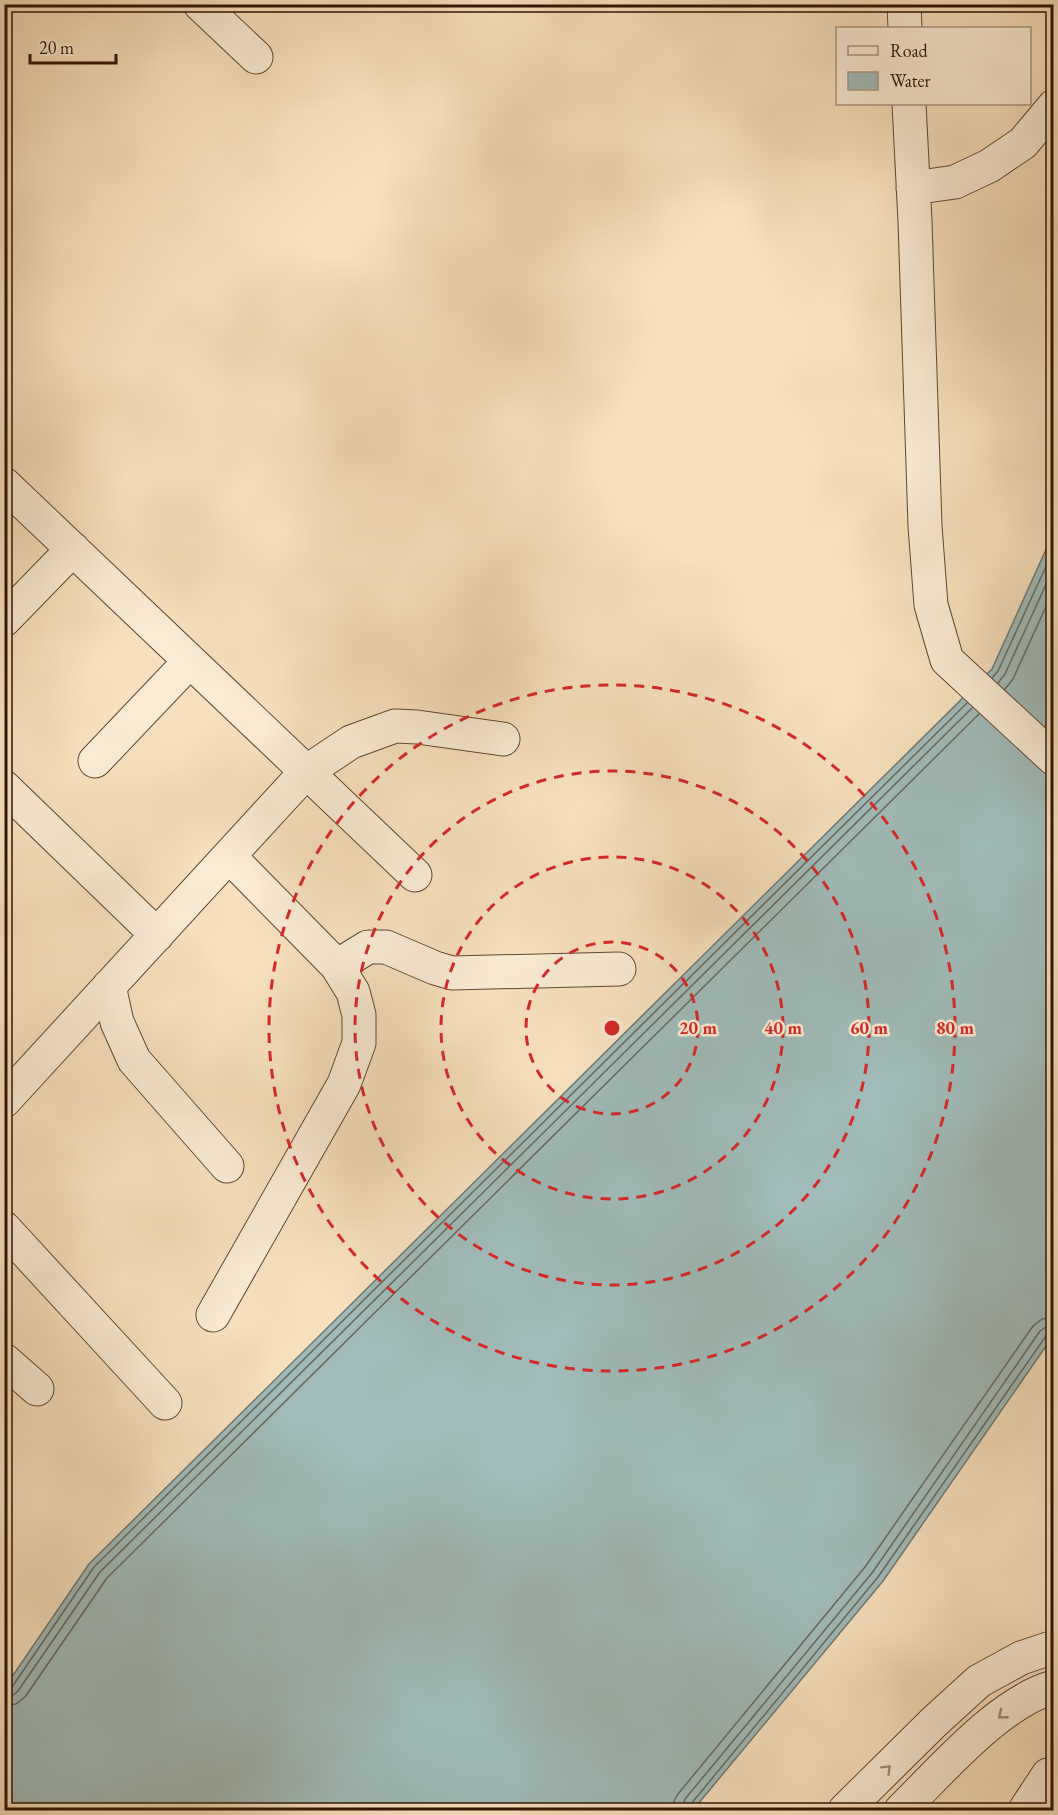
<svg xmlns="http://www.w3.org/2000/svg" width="1058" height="1815" viewBox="0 0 1058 1815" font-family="'EB Garamond',serif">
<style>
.water{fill:#a0bbb9;stroke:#737870;stroke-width:1.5}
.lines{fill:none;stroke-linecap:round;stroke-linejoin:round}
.shore{stroke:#68685e;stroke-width:1.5}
.minor-casing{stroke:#624732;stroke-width:35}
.minor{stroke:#faebd4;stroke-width:33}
.oneway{stroke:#9f8a76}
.ring{fill:none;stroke:#d62828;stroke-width:3;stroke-dasharray:10 8}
.centre{fill:#d62828;stroke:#faebd4;stroke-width:3}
.ring-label{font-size:18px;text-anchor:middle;font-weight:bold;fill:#d62828;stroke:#faebd4;stroke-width:5;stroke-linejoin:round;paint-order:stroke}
</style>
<rect width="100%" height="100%" fill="#f7e0bd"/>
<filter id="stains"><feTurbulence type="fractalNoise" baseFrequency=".00333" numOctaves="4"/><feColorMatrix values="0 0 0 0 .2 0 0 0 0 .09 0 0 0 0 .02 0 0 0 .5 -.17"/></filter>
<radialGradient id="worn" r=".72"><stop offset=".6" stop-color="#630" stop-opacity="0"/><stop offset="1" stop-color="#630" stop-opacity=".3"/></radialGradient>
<path class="water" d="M1053 534V1336L883 1581 693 1810H5V1687L89 1564 992 669Z"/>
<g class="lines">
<path class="shore" d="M992 678 998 671 1054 549
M998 683 1005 674 1054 567
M1005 689 1013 679 1054 589
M4 1690 12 1687 94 1567 967 703
M4 1697 12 1696 18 1691 100 1572 972 708
M4 1706 16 1704 25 1697 107 1578 979 714
M673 1810 674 1801 678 1794 865 1567 1033 1326 1042 1319 1054 1317
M682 1810 685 1799 872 1573 1040 1331 1046 1327 1054 1326
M689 1810 691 1804 878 1577 1046 1336 1054 1333"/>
<defs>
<path id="minor" d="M200 4 256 57
M904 4 905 28
M909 104 915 221 925 526 931 605 947 660 1054 759
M913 188 955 182 989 166 1023 143 1054 106
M4 484 415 875
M4 620 73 549
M95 761 190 661
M4 787 157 935
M337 966 368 947H386L435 968 452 973 619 969
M109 986 117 1022 134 1060 227 1166
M4 1101 306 772 351 742 395 726 417 727 503 739
M4 1228 165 1403
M213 1315 344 1084 359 1043V1015L353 992 337 966 229 856
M4 1360 37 1389
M845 1810 934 1722 979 1681 1021 1658 1054 1647
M901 1810C941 1771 999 1702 1054 1687
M1025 1810 1048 1775"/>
</defs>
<use href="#minor" class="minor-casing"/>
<use href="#minor" class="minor"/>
</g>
<defs><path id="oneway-chevron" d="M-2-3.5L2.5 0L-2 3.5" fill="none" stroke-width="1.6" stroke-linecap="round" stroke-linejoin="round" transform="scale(1.5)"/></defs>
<g class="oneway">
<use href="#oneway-chevron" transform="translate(1002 1715) rotate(141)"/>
<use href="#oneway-chevron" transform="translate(887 1769) rotate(-45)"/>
</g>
<g class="ring">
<circle cx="612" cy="1028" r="86"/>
<circle cx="612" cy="1028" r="171"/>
<circle cx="612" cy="1028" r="257"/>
<circle cx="612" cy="1028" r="343"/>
</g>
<circle cx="612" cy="1028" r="9" class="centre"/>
<g class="ring-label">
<text x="698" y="1034">20 m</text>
<text x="783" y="1034">40 m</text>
<text x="869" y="1034">60 m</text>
<text x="955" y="1034">80 m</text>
</g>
<rect width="1058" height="1815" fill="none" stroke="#f7e0bd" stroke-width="24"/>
<rect x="6" y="6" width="1046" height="1803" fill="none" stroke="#301403" stroke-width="3"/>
<rect x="12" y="12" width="1034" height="1791" fill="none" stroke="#301403" stroke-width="1.5"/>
<rect x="836" y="27" width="195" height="78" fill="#faebd4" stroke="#a99580" stroke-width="1.5"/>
<rect x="848" y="46" width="30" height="9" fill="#faebd4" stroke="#a99580" stroke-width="1.5"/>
<text x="890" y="57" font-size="18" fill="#301403">Road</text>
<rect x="848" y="72" width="30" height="18" fill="#a0bbb9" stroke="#a99580" stroke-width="1.5"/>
<text x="890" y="87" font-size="18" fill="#301403">Water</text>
<path d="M30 54v9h86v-9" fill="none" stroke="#301403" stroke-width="3"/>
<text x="39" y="54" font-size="18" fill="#301403" stroke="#faebd4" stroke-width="4.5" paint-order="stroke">20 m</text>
<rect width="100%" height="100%" filter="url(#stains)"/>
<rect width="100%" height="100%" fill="url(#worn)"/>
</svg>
